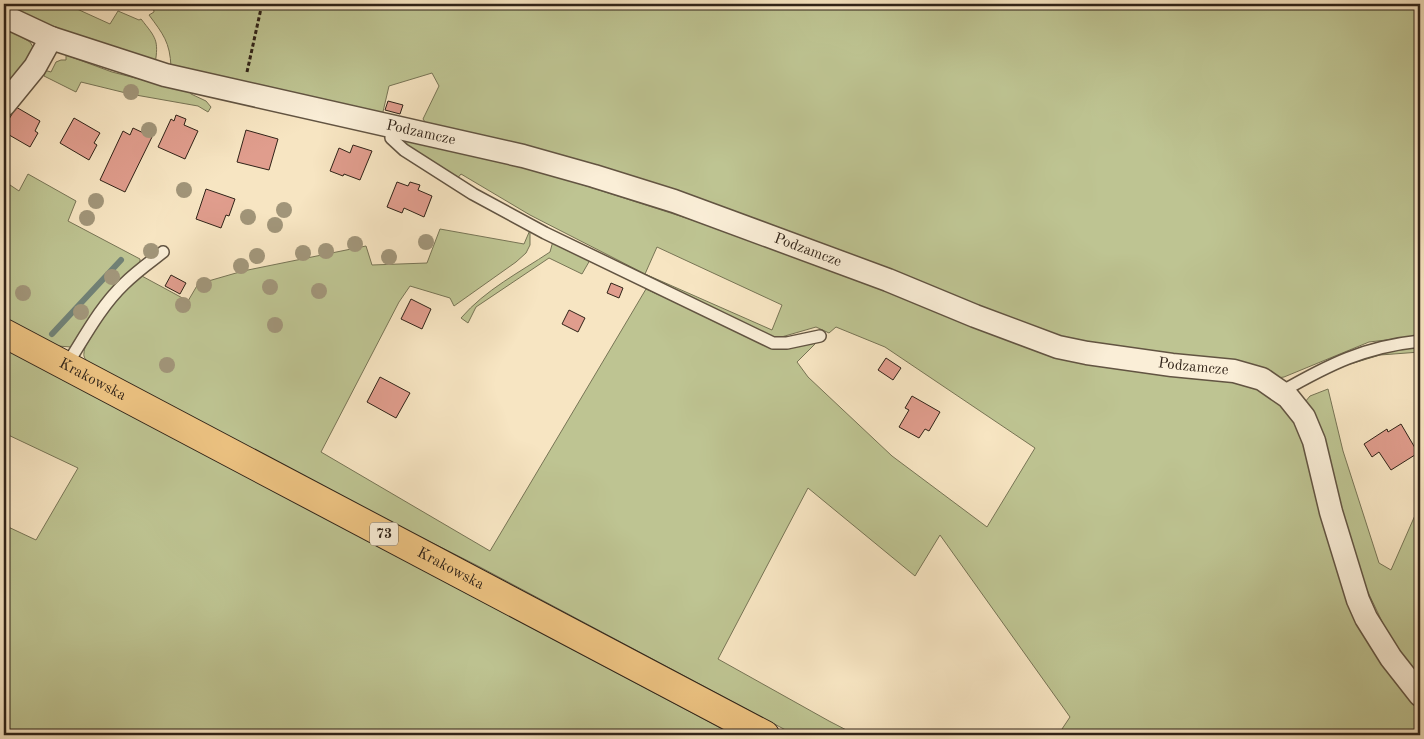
<svg xmlns="http://www.w3.org/2000/svg" width="1424" height="739" viewBox="0 0 1424 739" font-family="'Old Standard TT',serif">
<style>
.green{fill:#bec492;stroke:#777455;fill-rule:evenodd}
.lines{fill:none;stroke-linecap:round;stroke-linejoin:round}
.stream{stroke:#718176;stroke-width:6}
.building{fill:#e09d8d;stroke:#302318}
.service-casing{stroke:#625442;stroke-width:14}
.minor-casing{stroke:#625442;stroke-width:25}
.primary-casing{stroke:#302318;stroke-width:30}
.path{stroke:#302318;stroke-width:3;stroke-dasharray:4 2.5;stroke-linecap:butt}
.service{stroke:#faeed7;stroke-width:11}
.minor{stroke:#faeed7;stroke-width:22}
.primary{stroke:#ecc281;stroke-width:28}
.tree{fill:#a19579}
.labels{text-anchor:middle;dominant-baseline:central;stroke-width:4;stroke-linejoin:round;paint-order:stroke}
.shield{fill:#faeed7;stroke:#6d6051;stroke-width:1}
.shield-label{font-size:14px;font-weight:bold;fill:#302318}
.street-label{font-size:15px;fill:#302318;stroke:#faeed7}
</style>
<rect width="100%" height="100%" fill="#f7e5c2"/>
<filter id="stains"><feTurbulence type="fractalNoise" baseFrequency=".004" numOctaves="4"/><feColorMatrix values="0 0 0 0 .2 0 0 0 0 .09 0 0 0 0 .02 0 0 0 .5 -.17"/></filter>
<radialGradient id="worn" r=".72"><stop offset=".6" stop-color="#630" stop-opacity="0"/><stop offset="1" stop-color="#630" stop-opacity=".3"/></radialGradient>
<path class="green" d="M4 4H66L110 24 118 11 139 20 141 19C156 38 159 40 155 64L63 34 4 6Z
M153 4H1420V336L1369 342 1284 377 1277 378 1192 359 1059 337 427 125 423 119 439 86 432 73 389 86 382 116 171 67C170 42 163 34 149 15L154 12Z
M4 27 30 42 33 47 34 56 4 98Z
M66 55 112 72 190 92 191 94 206 101 211 107 208 112 198 106 130 94 81 82 76 92 44 76V70L51 72 56 62 61 60H66Z
M403 138 546 173 789 251 1003 337 1205 375 1258 389 1279 403 1297 426 1411 702 1420 709V735H1058L1070 717 940 535 915 576 808 488 718 659 829 721 856 735H795L480 567 308 480 89 363C86 360 83 357 84 353 84 348 87 343 90 339 102 314 120 294 140 275L188 301 198 284 243 271 366 246 372 265 427 263 440 229 524 244 530 230V245L526 253 516 262 454 306 450 298 410 286 399 302 321 452 490 551 630 316 646 289 779 349 816 343 797 362 808 377 892 456 987 527 1035 448 885 347 836 327 829 333 816 327 778 338 766 336 530 215 461 174 456 180 403 145 401 141ZM657 247 782 305 772 330 645 274Z
M28 174 76 201 68 221 140 259V263L76 343 71 347 58 346 4 318V181L19 191Z
M553 241 590 260 582 274 549 258 476 307 468 323 461 318C485 290 520 272 550 252Z
M1420 345V352L1380 355 1347 365 1345 363 1379 351Z
M4 348 734 735H682L675 732 673 735H4V525L36 540 78 468 4 433Z
M1328 389 1343 451 1379 563 1391 570 1420 504V678L1402 654 1388 634 1355 565 1305 402 1310 396Z"/>
<g class="lines">
<path class="stream" d="M52 334 121 260"/>
</g>
<path class="building" d="M388 101 403 105 400 114 385 110Z
M16 107 40 121 35 131 38 133 30 147 4 132V128Z
M176 115 186 119 184 125 198 131 185 159 158 147 171 119 174 121Z
M74 118 100 133 94 143 97 145 89 160 60 143Z
M133 128 152 137 125 192 100 180 123 131 130 135Z
M246 130 278 139 269 170 237 162Z
M353 145 372 151 360 180 344 174 343 176 330 171 339 148 350 153Z
M397 182 408 186 410 182 420 185 418 190 432 196 424 217 404 208 402 213 387 207Z
M206 189 235 199 229 216 226 215 221 228 196 219Z
M171 275 186 283 180 294 165 286Z
M611 283 623 288 619 298 607 293Z
M411 299 431 309 422 329 401 319Z
M569 310 585 318 578 332 562 324Z
M886 358 901 368 893 380 878 370Z
M380 377 410 393 396 418 367 402Z
M912 396 940 412 929 431 925 429 919 438 899 427 909 410 905 408Z
M1401 424 1418 453 1391 470 1379 452 1372 457 1364 444 1387 429 1388 432Z"/>
<g class="lines">
<defs>
<path id="service" d="M392 126 391 138 404 150 473 194 545 233 773 343H787L820 336
M66 366C84 338 100 307 124 284 136 272 150 262 163 252
M1281 392C1330 364 1364 347 1420 341"/>
<g id="minor">
<path id="s1" d="M4 16 51 38 165 75 523 156 594 176 674 201 769 236 888 280 975 316 1058 347 1087 353 1172 365 1234 371 1262 379 1288 397 1304 417 1314 441 1331 512 1358 600 1366 618 1391 658 1420 695"/>
<path d="M4 105 35 67 51 38"/>
</g>
<g id="primary">
<path id="s2" d="M4 333 765 735"/>
</g>
</defs>
<use href="#service" class="service-casing"/>
<use href="#minor" class="minor-casing"/>
<use href="#primary" class="primary-casing"/>
<path class="path" d="M247 72 262 4"/>
<use href="#service" class="service"/>
<use href="#minor" class="minor"/>
<use href="#primary" class="primary"/>
</g>
<g class="tree">
<circle cx="131" cy="92" r="8"/>
<circle cx="149" cy="130" r="8"/>
<circle cx="184" cy="190" r="8"/>
<circle cx="96" cy="201" r="8"/>
<circle cx="284" cy="210" r="8"/>
<circle cx="248" cy="217" r="8"/>
<circle cx="87" cy="218" r="8"/>
<circle cx="275" cy="225" r="8"/>
<circle cx="426" cy="242" r="8"/>
<circle cx="355" cy="244" r="8"/>
<circle cx="151" cy="251" r="8"/>
<circle cx="326" cy="251" r="8"/>
<circle cx="303" cy="253" r="8"/>
<circle cx="257" cy="256" r="8"/>
<circle cx="389" cy="257" r="8"/>
<circle cx="241" cy="266" r="8"/>
<circle cx="112" cy="277" r="8"/>
<circle cx="204" cy="285" r="8"/>
<circle cx="270" cy="287" r="8"/>
<circle cx="319" cy="291" r="8"/>
<circle cx="23" cy="293" r="8"/>
<circle cx="183" cy="305" r="8"/>
<circle cx="81" cy="312" r="8"/>
<circle cx="275" cy="325" r="8"/>
<circle cx="167" cy="365" r="8"/>
</g>
<g class="labels">
<rect class="shield" x="370" y="522.5" width="28" height="23" rx="4"/>
<g class="shield-label">
<text x="384" y="534">73</text>
</g>
<g class="street-label">
<text stroke="none"><textPath href="#s1" startOffset="434">Podzamcze</textPath></text>
<text stroke="none"><textPath href="#s1" startOffset="839">Podzamcze</textPath></text>
<text stroke="none"><textPath href="#s1" startOffset="1244">Podzamcze</textPath></text>
<text stroke="none"><textPath href="#s2" startOffset="100">Krakowska</textPath></text>
<text stroke="none"><textPath href="#s2" startOffset="505">Krakowska</textPath></text>
</g>
</g>
<rect width="1424" height="739" fill="none" stroke="#f7e5c2" stroke-width="20"/>
<rect x="5" y="5" width="1414" height="729" fill="none" stroke="#302318" stroke-width="2.5"/>
<rect x="10" y="10" width="1404" height="719" fill="none" stroke="#302318"/>
<rect width="100%" height="100%" filter="url(#stains)"/>
<rect width="100%" height="100%" fill="url(#worn)"/>
</svg>
